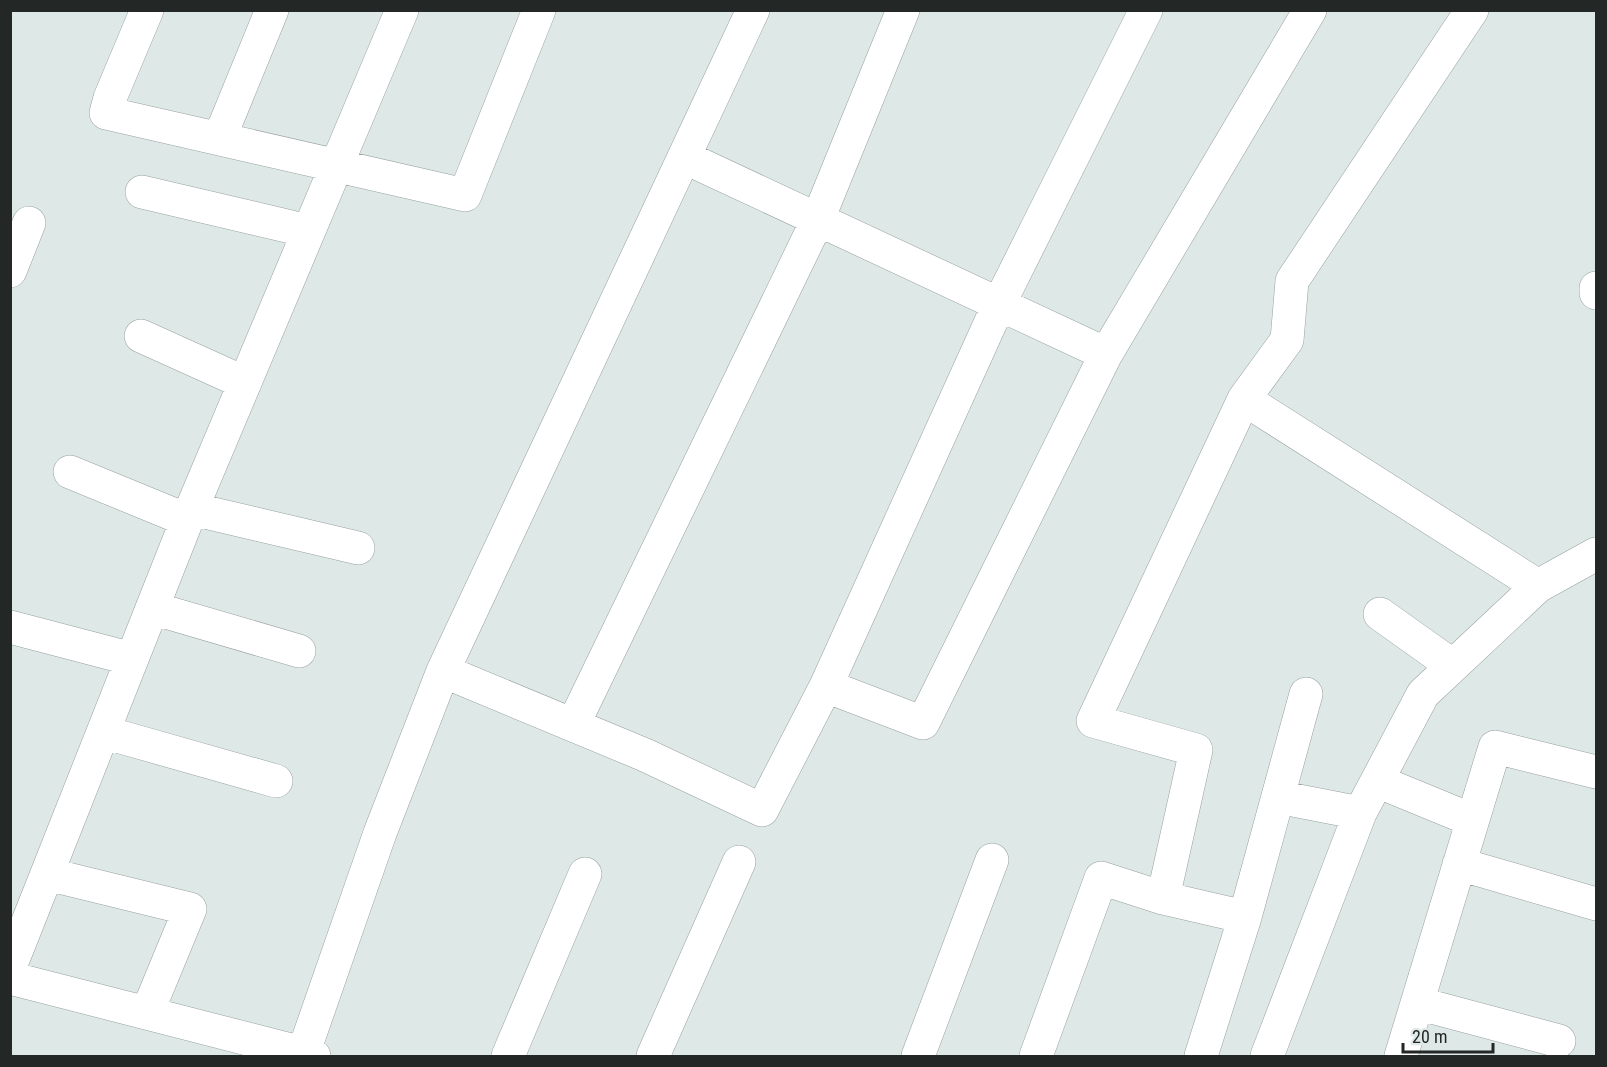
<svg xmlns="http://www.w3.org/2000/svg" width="1607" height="1067" viewBox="0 0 1607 1067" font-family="'Roboto Condensed',sans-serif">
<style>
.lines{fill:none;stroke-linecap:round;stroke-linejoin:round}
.minor-casing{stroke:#98a1a0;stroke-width:34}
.minor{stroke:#fff;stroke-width:33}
</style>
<rect width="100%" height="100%" fill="#dee8e7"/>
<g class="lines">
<defs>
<path id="minor" d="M147 10 110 98 106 113 465 195 539 10
M220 137 272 10
M684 157 1106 354
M142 192 308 231
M10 271 29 223
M1596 288V293
M141 336 245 383
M1244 399 1538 586
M70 472 187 520
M192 509 358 548
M152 608 299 651
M1380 614 1453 666
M10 627 132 659
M443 671 645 755 762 810 826 686 923 723 1106 354 1310 10
M826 686 999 304 1146 10
M573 725 818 219 903 10
M103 732 276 781
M1377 781 1472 820
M1278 797 1360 813
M1459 864 1596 904
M47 874 190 909 147 1013
M1163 898 1196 750 1093 721 1244 399 1287 340 1292 281 1472 10
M10 967 187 520 402 10
M10 978 314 1056
M1417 1003 1559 1041
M303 1054 380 833 443 671 753 10
M508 1056 585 874
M653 1056 739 862
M918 1056 992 860
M1036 1056 1101 878 1163 898 1245 917
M1201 1056 1245 917 1306 694
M1267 1056 1360 813 1423 694 1538 586 1596 554
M1401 1056 1495 747 1596 772"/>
</defs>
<use href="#minor" class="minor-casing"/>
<use href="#minor" class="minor"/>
</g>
<rect width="1607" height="1067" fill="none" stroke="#232726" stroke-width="24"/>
<path d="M1403 1043v9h90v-9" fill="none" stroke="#232726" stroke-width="3"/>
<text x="1412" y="1043" font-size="18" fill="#232726" stroke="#dee8e7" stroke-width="4.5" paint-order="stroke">20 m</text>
</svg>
